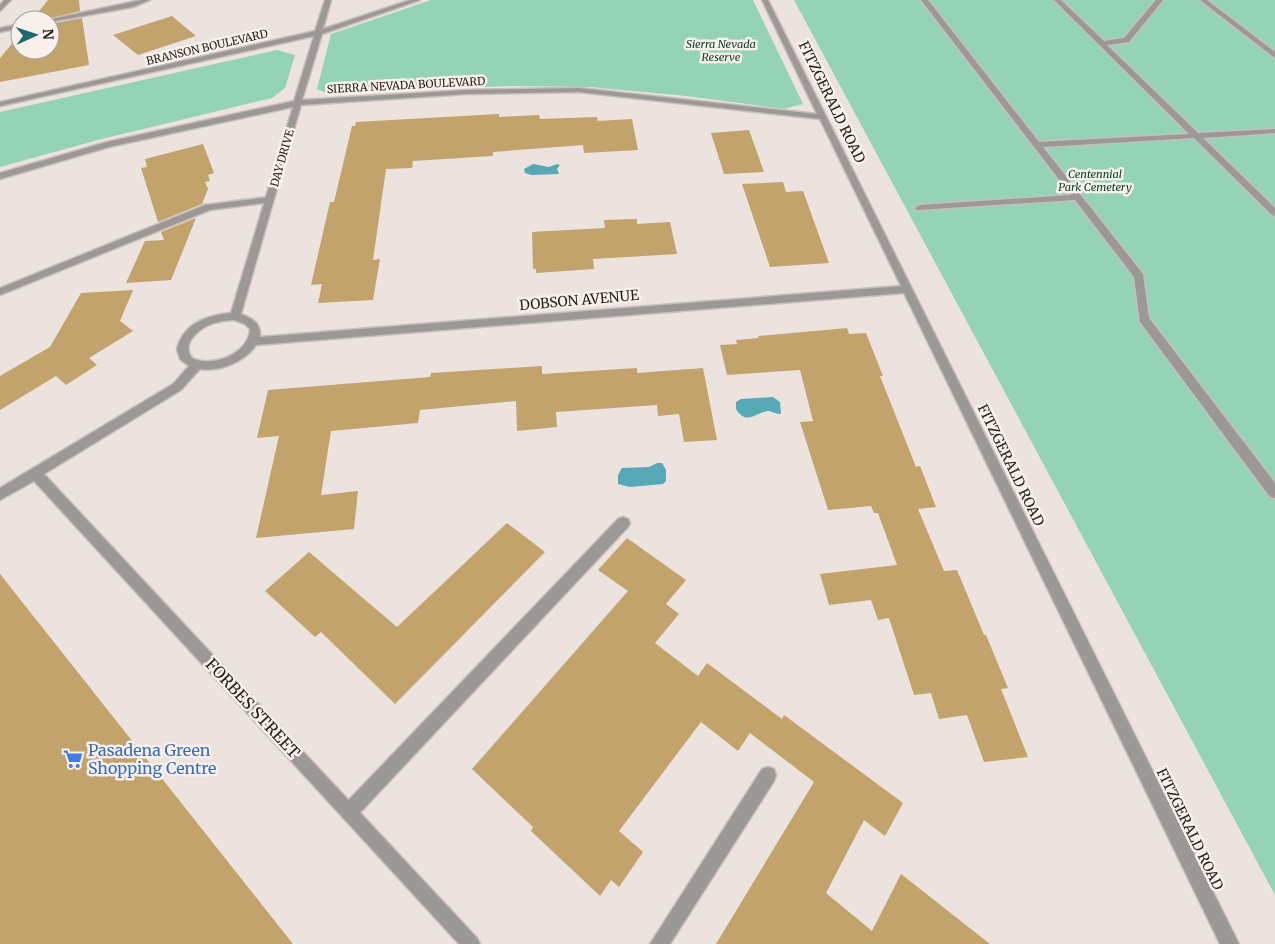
<svg xmlns="http://www.w3.org/2000/svg" width="1275" height="944" viewBox="0 0 1275 944" font-family="Merriweather,serif">
<style>
.green{fill:#95d3b7}
.water{fill:#58a9b6}
.building{fill:#c3a36c}
.lines{fill:none;stroke-linecap:round;stroke-linejoin:round}
.service-casing{stroke:#c8bfbc;stroke-width:3}
.minor-casing{stroke:#c8bfbc;stroke-width:3}
.service{fill:#9c9896;fill-rule:evenodd}
.minor{fill:#9c9896;fill-rule:evenodd}
.labels{text-anchor:middle;dominant-baseline:central;stroke-width:5;stroke-linejoin:round;paint-order:stroke}
.far-park-label{font-size:11px;font-style:italic;fill:#013e2a;stroke:#faf0eb}
.far-street-label{font-size:11px;fill:#262220;stroke:#faf0eb}
.street-label{font-size:14px;fill:#262220;stroke:#faf0eb}
.near-street-label{font-size:16px;fill:#262220;stroke:#faf0eb}
.near-shop-label{font-size:16px;fill:#366cbe;stroke:#faf0eb;text-anchor:start}
</style>
<rect width="100%" height="100%" fill="#ece2de"/>
<path class="green" d="M431 0H753L803 104 784 109 686 96 590 87 509 86 327 93 317 89 331 34Z
M794 0H1275V895Z
M277 50 295 55 285 88 272 98 98 140 0 167V112Z"/>
<path class="water" d="M533 164 549 167 557 164 560 165 557 169 559 174 531 175 525 173 524 169Z
M773 397 780 402 781 414C776 414 774 412 769 411 757 411 747 427 736 409V402L741 399Z
M657 463H662L666 470V481L663 484 630 487 618 484V475L622 468 649 467Z"/>
<path class="building" d="M48 0H79L80 11 45 20H32Z
M172 16 196 36 138 55 113 35Z
M82 18 89 65 0 82V58L20 34V50H50V24Z
M499 114V117L539 115 540 119 597 117 598 121 632 119 638 150 584 153 583 145 493 152V156L413 161 412 168 386 169 373 260 380 259 373 300 318 303 322 284 311 285 330 202H334L352 126H355L356 122Z
M749 130 764 172 724 174 711 133Z
M203 144 214 173 208 175 210 181 205 182 208 189 202 204 158 222 141 168 147 167 145 159Z
M783 182 786 192 803 191 829 263 770 267 742 184Z
M196 218 171 280 126 283 145 241 164 240 161 232Z
M637 219V224L670 222 677 254 593 259 594 269 536 273V269H533L532 232 605 228 604 220Z
M133 290 120 321 133 331 89 358 97 365 66 385 56 376 0 410V376L50 347 81 293Z
M847 328 849 334 866 333 883 376H880L916 467 920 466 936 507 918 509 944 571 957 570 984 635H986L1008 688 1001 689 1028 757 984 762 967 715 939 719 931 693 914 695 889 618 878 620 871 600 829 605 820 574 897 565 878 513H874L871 506 828 510 800 422 813 421 800 370 727 375 720 345 737 344 736 340 759 338 758 336Z
M542 366V374L637 368V373L703 368 717 440 684 442 679 414 658 416 657 405 556 412 557 427 517 431 516 401 420 410 418 423 331 431 321 495 358 491 354 529 256 538 279 436 257 438 268 390 430 377 431 373Z
M507 523 545 552 395 704 321 632 315 637 265 591 309 552 397 627Z
M627 538 686 580 666 604 679 614 655 643 698 676 707 663 782 719 784 715 903 803 885 836 864 820 826 893 872 931 901 874 990 944H716L814 782 750 733 738 751 701 722 619 831 643 852 619 887 611 880 600 896 531 831 533 827 472 769 628 591 598 570Z
M0 574 293 944H0Z"/>
<g class="lines">
<defs>
<path id="service" d="M141 0H150L133 7 50 22V20H47Z
M921 0H928L1039 142 1189 134 1054 0H1061L1104 41 1124 38 1156 0H1163L1129 42 1107 45 1198 133 1275 129V133L1203 138 1275 208V216L1272 215 1194 138 1043 147 1143 274 1149 318 1275 483V498L1270 497 1140 322 1134 277 1075 200 917 210 915 208 920 205 1071 195Z
M1200 0H1207L1275 52V58Z
M20 24V28L0 32V28Z
M269 197 272 198V202L210 210 0 295V288L205 205Z
M623 517 628 519 630 523 628 527 355 818 349 820 343 818 341 812 343 806 618 519Z
M768 767 774 769 776 775 774 781 670 944H650L762 769Z"/>
<path id="minor" d="M4 0H11L0 11V5Z
M325 0H331L323 29 410 0H420L322 34 302 100 466 90 579 88 817 114 762 0H768L1239 944H1220L904 293 256 345C245 362 219 372 200 369L181 390 44 474 477 938 480 944H459L34 481 0 500V488L173 384 189 366 180 359 177 349C183 324 207 315 231 313L293 107 109 147 0 179V173L107 142 294 101 314 36 0 106V102L315 31ZM579 92 820 119 901 286 260 337C261 323 253 319 241 314L301 105 466 94ZM234 320 245 324 250 329C249 354 212 368 192 358 180 343 201 327 214 323 221 321 228 320 234 320Z"/>
</defs>
<use href="#service" class="service-casing"/>
<use href="#minor" class="minor-casing"/>
<use href="#service" class="service"/>
<use href="#minor" class="minor"/>
</g>
<defs>
<symbol id="supermarket-bare" viewBox="-9 -9 18 18"><path d="M-6-5.5h2.5l.6 2H6L4.5 2H-2.5L-4.4-4H-6ZM-1.5 3.2a1.3 1.3 0 1 0 .1 0ZM3 3.2a1.3 1.3 0 1 0 .1 0Z" fill="#3f7fe0" stroke="#faf0eb" stroke-width="2.5" paint-order="stroke"/></symbol>
</defs>
<g fill-rule="evenodd">
<use href="#supermarket-bare" x="59" y="745" width="28" height="28"/>
</g>
<g class="labels">
<g class="far-park-label">
<text x="721" y="44">Sierra Nevada<tspan x="721" dy="13">Reserve</tspan></text>
<text x="1095" y="174">Centennial<tspan x="1095" dy="13">Park Cemetery</tspan></text>
</g>
<g class="far-street-label">
<text transform="translate(207 47) rotate(-13)">BRANSON BOULEVARD</text>
<text transform="translate(406 85) rotate(-3)">SIERRA NEVADA BOULEVARD</text>
<text transform="translate(282 158) rotate(-74)">DAY DRIVE</text>
</g>
<g class="street-label">
<text transform="translate(832 102) rotate(64)">FITZGERALD ROAD</text>
<text transform="translate(579 300) rotate(-5)">DOBSON AVENUE</text>
<text transform="translate(1011 465) rotate(64)">FITZGERALD ROAD</text>
<text transform="translate(1190 829) rotate(64)">FITZGERALD ROAD</text>
</g>
<g class="near-street-label">
<text transform="translate(253 708) rotate(47)">FORBES STREET</text>
</g>
<g class="near-shop-label">
<text x="88" y="750">Pasadena Green<tspan x="88" dy="18">Shopping Centre</tspan></text>
</g>
</g>
<g transform="translate(35 35) rotate(87)"><circle r="24" fill="#faf0eb" stroke="#a59e9a"/>
<path d="M0-4L9 19L0 12L-9 19Z" fill="#1d696f"/>
<text y="-8" font-size="14" font-weight="bold" text-anchor="middle" fill="#262220">N</text>
</g>
</svg>
